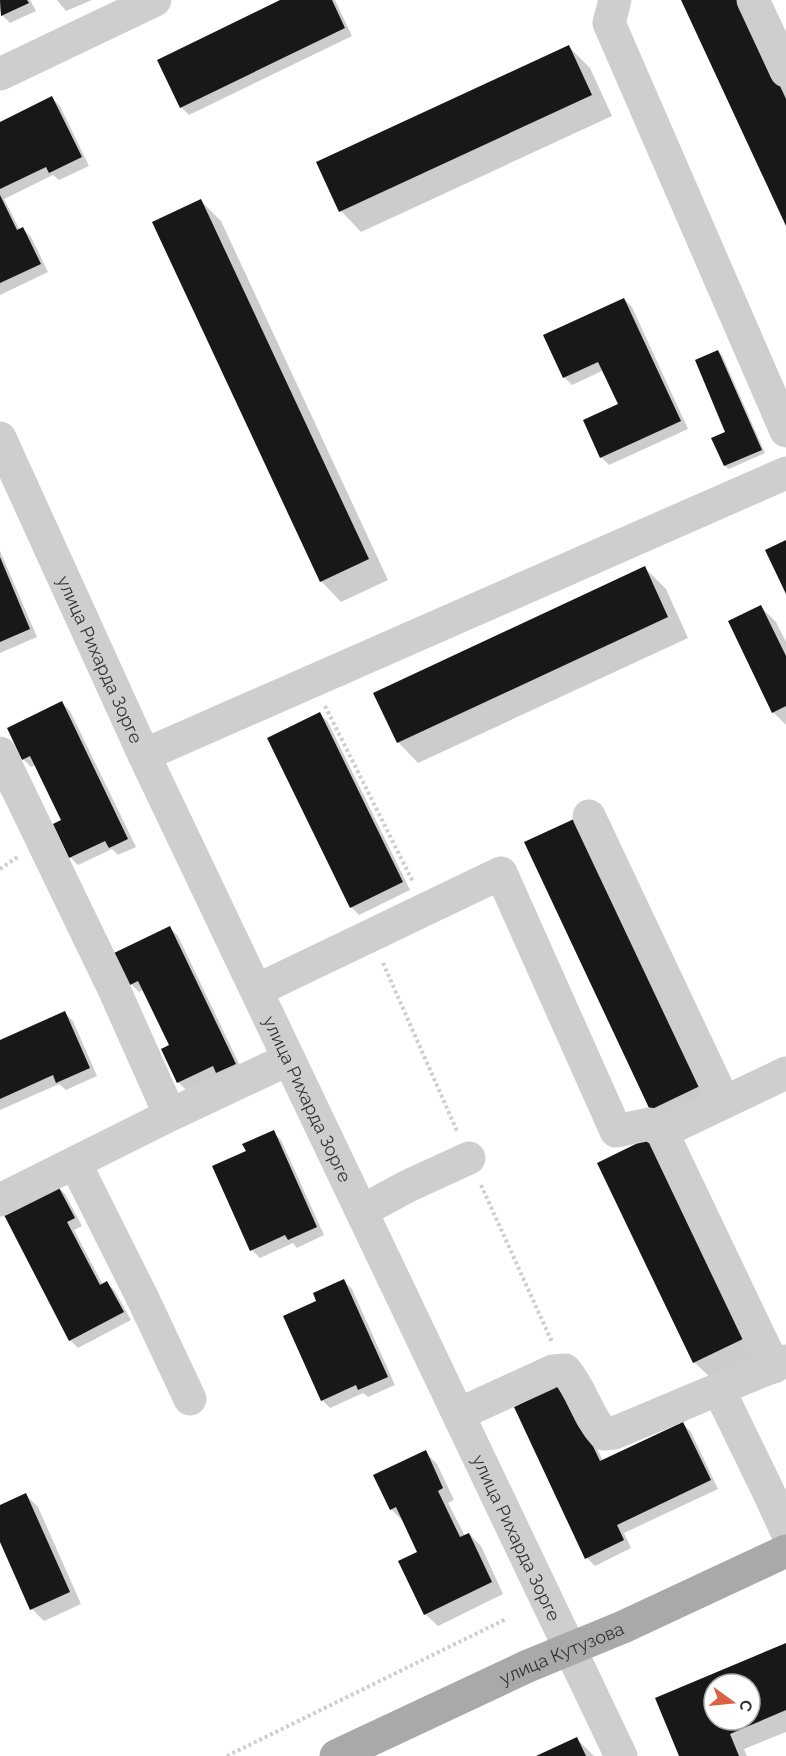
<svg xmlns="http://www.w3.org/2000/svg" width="786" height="1756" viewBox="0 0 786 1756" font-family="Raleway,sans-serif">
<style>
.shadow{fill:#0003;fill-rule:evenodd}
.building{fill:#181818;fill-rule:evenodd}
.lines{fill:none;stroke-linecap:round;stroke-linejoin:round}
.path{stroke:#cecece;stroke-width:4;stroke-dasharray:3 3;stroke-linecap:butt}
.minor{stroke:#cecece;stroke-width:33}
.major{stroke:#a9a9a9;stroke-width:33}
.labels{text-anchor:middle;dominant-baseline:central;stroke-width:6;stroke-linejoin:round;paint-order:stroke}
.street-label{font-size:18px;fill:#313131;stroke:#fff}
</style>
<rect width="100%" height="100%" fill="#fff"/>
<path class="shadow" d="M0 0H30L36 11 10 23 2 15 0 10Z
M57 0H92L66 11Z
M284 0H335L352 36 189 115 181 107Z
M683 0 786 78V222Z
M569 47 590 68 612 116 361 232 341 211Z
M52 98 60 106 89 166 59 180 53 175 4 199 20 230 23 229 31 237 48 272 0 295V123Z
M200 200 221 221 388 580 341 602 321 581Z
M624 299 632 307 688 429 609 465 601 457 620 405 604 370 572 385 564 377Z
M718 351 722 355 765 453 729 469 725 466 727 432Z
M0 551 37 637 0 653Z
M645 568 666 589 688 638 418 763 398 742Z
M761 607 776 622 786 642V725L773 712Z
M62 703 70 711 136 847 118 855 112 849 78 865 70 857 63 821 36 765 31 767 23 759Z
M320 714 328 722 410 890 359 915 351 907Z
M526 843 720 1107 672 1129 652 1109Z
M170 928 178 936 243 1072 186 1090 178 1082 171 1046 144 990 139 992 131 984Z
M65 1013 73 1021 97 1076 66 1090 59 1084 0 1110V1042Z
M273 1132 281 1140 324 1235 297 1248 293 1243 260 1258 252 1250 247 1152Z
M599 1164 764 1358 715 1382 694 1362Z
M57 1186 65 1194 82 1226 74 1230 103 1285 107 1283 115 1291 131 1320 78 1348 70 1340Z
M344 1281 352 1289 395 1385 368 1397 363 1393 330 1408 322 1400 318 1302Z
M571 1393 603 1461 683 1424 691 1432 718 1489 624 1533 631 1548 595 1566 587 1558Z
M425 1452 437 1464 454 1500 448 1503 465 1536 469 1534 481 1546 503 1594 438 1626 425 1614 419 1553 404 1522 391 1509Z
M26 1495 38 1507 81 1604 44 1621 32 1609 0 1538V1507Z
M786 1644V1732L744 1749 747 1756H681L657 1699ZM714 1684H750V1720H714Z
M577 1739 594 1756H539Z"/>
<path class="building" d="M0 0H27L29 3 1 16Z
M280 0H332L345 28 180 108 157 60Z
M681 0H740L786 99V226Z
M569 45 592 95 339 212 316 162Z
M52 96 82 157 49 173 46 167 0 189V122Z
M0 195 17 230 23 227 41 264 0 283Z
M201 199 369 559 320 582 152 222Z
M624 298 681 421 600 458 583 420 618 404 598 362 563 378 543 335Z
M718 350 762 450 724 466 711 438 725 432 695 360Z
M786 540V594L765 550Z
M0 557 30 629 0 642Z
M645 566 668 617 397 743 373 693Z
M761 605 786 656V706L772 713 728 621Z
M62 701 128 839 109 848 105 841 69 858 53 824 61 820 30 756 22 760 7 728Z
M320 712 403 882 350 908 267 738Z
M574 819 700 1086 650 1110 524 842Z
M170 926 236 1064 216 1073 213 1066 177 1083 161 1049 169 1045 138 981 130 985 114 953Z
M65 1011 90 1068 56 1083 53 1075 0 1099V1040Z
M274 1130 317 1227 288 1240 285 1235 250 1251 212 1166 246 1151 242 1144Z
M648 1138 745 1338 693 1363 597 1163Z
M57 1184 75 1218 67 1222 100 1285 107 1281 124 1312 69 1341 3 1213Z
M344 1279 388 1377 358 1390 356 1385 321 1401 283 1316 316 1301 313 1293Z
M563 1383 600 1461 683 1422 711 1480 617 1525 624 1540 585 1559 514 1407Z
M426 1450 443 1488 438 1491 460 1537 469 1533 492 1582 424 1615 398 1561 417 1552 396 1507 390 1510 373 1475Z
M26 1493 70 1592 30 1610 0 1542V1505Z
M786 1643V1710L730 1734 739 1756H679L655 1698ZM714 1684H750V1720H714Z
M577 1737 586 1756H536Z"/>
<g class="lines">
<path class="path" d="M325 706 413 882
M0 869 19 856
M383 963 457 1131
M481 1185 552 1342
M227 1756 506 1619"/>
<g class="minor">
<path d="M615 0 609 23 786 431"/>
<path d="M753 0 786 71"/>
<path d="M0 74 155 0"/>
<path id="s1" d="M0 438 144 755 621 1756"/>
<path d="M0 753 113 987 170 1115"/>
<path d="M144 755 786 473"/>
<path d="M589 816 724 1102"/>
<path d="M257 990 501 873 616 1131 650 1124 662 1132 774 1367"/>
<path d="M662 1132 786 1073"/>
<path d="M75 1163 144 1301 190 1399"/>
<path d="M0 1200 170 1115 289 1059"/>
<path d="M362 1211 408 1186 469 1158"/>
<path d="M719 1390 769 1493 786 1530"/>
<path d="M459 1414 553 1371 565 1370C582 1389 587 1416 604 1434L614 1433 786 1361"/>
</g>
<path class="major" id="s2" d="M336 1756 528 1666 623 1627 786 1551"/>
</g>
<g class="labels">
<g class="street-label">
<text stroke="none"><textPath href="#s1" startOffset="243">улица Рихарда Зорге</textPath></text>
<text stroke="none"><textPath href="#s1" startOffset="729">улица Рихарда Зорге</textPath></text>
<text stroke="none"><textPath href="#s1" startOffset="1215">улица Рихарда Зорге</textPath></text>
<text stroke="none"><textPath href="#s2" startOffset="248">улица Кутузова</textPath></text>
</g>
</g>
<g transform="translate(732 1702) rotate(105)"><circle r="28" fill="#ffffff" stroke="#adadad" stroke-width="1.5"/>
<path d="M0-4.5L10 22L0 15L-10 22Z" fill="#d96242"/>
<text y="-9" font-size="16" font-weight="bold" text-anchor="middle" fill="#313131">С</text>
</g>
</svg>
